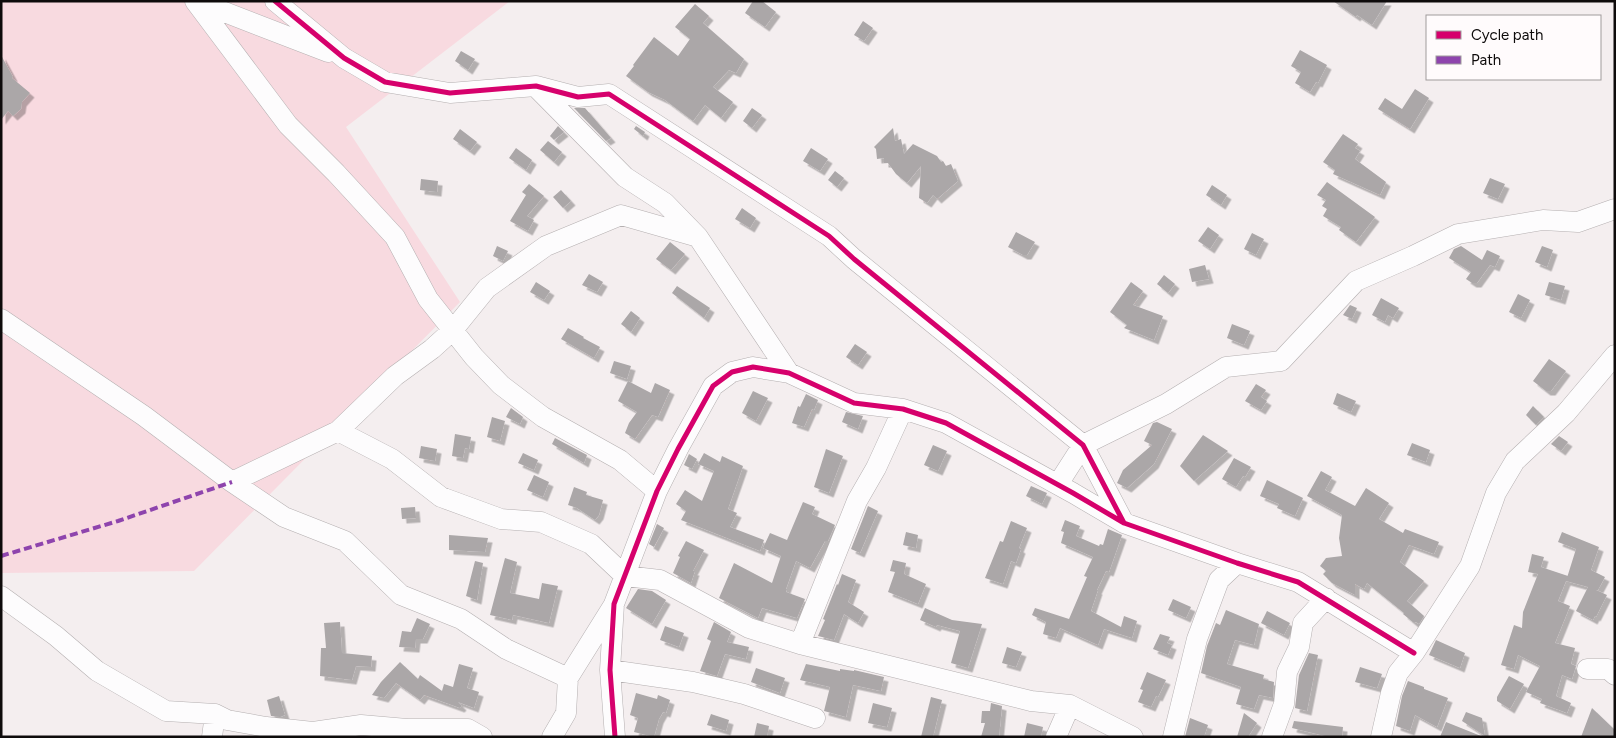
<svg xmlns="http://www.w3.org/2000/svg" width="1616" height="738" viewBox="0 0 1616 738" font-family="Figtree,sans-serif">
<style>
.green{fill:#f8dae0}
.building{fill:#aba7a8;filter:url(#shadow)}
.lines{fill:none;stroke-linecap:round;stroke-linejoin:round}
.minor-casing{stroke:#b4afb0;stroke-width:21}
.minor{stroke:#fdfcfd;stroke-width:20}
.quiet{stroke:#8e44ad;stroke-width:4;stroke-dasharray:8 4;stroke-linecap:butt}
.cycleway-casing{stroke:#fffbfc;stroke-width:8}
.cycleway{stroke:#d6006c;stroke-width:5}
</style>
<defs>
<filter id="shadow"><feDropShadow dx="4.5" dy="4.5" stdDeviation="0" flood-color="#0004"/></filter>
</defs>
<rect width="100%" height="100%" fill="#f4eeef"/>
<path class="green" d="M1 1H510L346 127 460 302 194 571 1 573Z"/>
<path class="building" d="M753 1H762L776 12 765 27 745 13Z
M1333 1H1387L1372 25 1357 15 1356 17Z
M695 4 709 16 703 23 744 59 736 73 729 70 713 87 733 102 721 118 705 105 693 121 665 100 648 92 626 76 634 66 633 65 654 37 678 56 690 39 675 27Z
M863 21 873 28 864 41 854 35Z
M1300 50 1327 65 1318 83 1316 82 1310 92 1295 83 1301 72 1291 66Z
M461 51 475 59 468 70 455 61Z
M1 55 13 77 12 78 30 93 22 102 21 109 13 116 8 111 1 120Z
M1415 89 1429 98 1410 129 1378 109 1385 98 1402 109Z
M574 108H585L611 138 606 141Z
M752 108 762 115 752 128 743 121Z
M558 126 564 132 554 140 550 136Z
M636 126 645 132 643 136 634 129Z
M893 128 895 141 901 139 904 154 913 144 937 156 941 162 943 161 946 166 951 164 958 181 937 199 933 195 927 203 919 198 921 166 907 183 896 174 888 163H884V158L877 159 876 149 874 147Z
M460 129 477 142 470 151 453 139Z
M1343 134 1358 144 1355 148 1360 151 1355 159 1386 182 1380 195 1333 174 1335 170 1323 162Z
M548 141 562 152 554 162 540 150Z
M516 148 532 160 526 170 509 158Z
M811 148 828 159 820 171 803 161Z
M835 171 844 178 837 187 828 180Z
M1490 178 1505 184 1498 199 1483 193Z
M421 179 438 181 437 192 420 190Z
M1327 182 1375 217 1356 242 1339 230 1341 227 1323 216 1327 209 1322 206 1326 200 1317 195Z
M529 184 544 196 527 216 534 220 528 231 510 221 526 195 522 192Z
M1212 185 1227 195 1221 205 1206 195Z
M561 190 571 201 563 208 553 197Z
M742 208 756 218 750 228 735 219Z
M1208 227 1219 235 1210 249 1198 241Z
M1016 232 1035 242 1027 255H1023L1008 247Z
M1252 233 1264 239 1256 255 1244 249Z
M670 242 685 254 671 270 656 259Z
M497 246 508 251 503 261 493 256Z
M1461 246 1482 260 1487 250 1500 256 1495 267 1490 265 1477 283H1472L1466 279 1471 272 1449 258 1454 249Z
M1542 246 1553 250 1547 267 1535 262Z
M1205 265 1209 279 1192 282 1189 269Z
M589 274 603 282 597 292 582 285Z
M1164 275 1175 284 1168 293 1157 284Z
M536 282 550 291 544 300 530 292Z
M1131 282 1143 291 1133 305 1163 316 1154 340 1124 328 1127 325 1110 312Z
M1549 282 1565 286 1561 300 1545 295Z
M677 286 710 308 704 318 672 293Z
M1518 294 1530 300 1521 318 1509 312Z
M1381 298 1399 308 1393 318 1388 315 1385 322 1372 315Z
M1350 305 1357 308 1352 319 1343 315Z
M631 311 640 318 631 332 621 324Z
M1232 324 1250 331 1244 345 1227 338Z
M568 328 584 337 583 338 600 347 594 358 561 339Z
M855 344 867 352 858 365 846 357Z
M1549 359 1566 371 1551 391H1546L1533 381Z
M614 361 631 366 627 379 610 373Z
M628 381 651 393 655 383 670 390 658 417 652 415 635 439 625 433 629 423 637 412 618 401Z
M1256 384 1266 390 1261 397 1267 401 1261 410 1245 401Z
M753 391 768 398 756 421 742 413Z
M1337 393 1356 401 1351 412 1333 404Z
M806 394 818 400 814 410 812 409 804 427 792 423 798 406 800 407Z
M1533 406 1544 417 1536 425 1526 415Z
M511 408 523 417 520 424 506 417Z
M846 412 863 416 858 429 842 422Z
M492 417 505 421 500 441 487 437Z
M1157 422 1172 429 1154 464 1127 488 1117 483 1123 470 1152 445 1144 441 1153 423Z
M455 434 471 437 469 449 465 448 463 458 452 456Z
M1203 435 1228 451 1194 481 1180 466Z
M1559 436 1568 442 1561 451 1551 444Z
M555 438 587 455 584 463 552 444Z
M1412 443 1430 450 1426 462 1407 455Z
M933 445 947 451 938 471 924 465Z
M421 446 437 449 435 461 419 458Z
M826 449 843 456 829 493 814 487Z
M523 453 538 460 534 470 518 463Z
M704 453 720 462 722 456 743 466 728 509 737 513 730 527 764 540 760 551 681 520 686 511 676 504 685 490 702 501 714 471 698 464Z
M689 454 697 459 692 469 684 465Z
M1234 458 1251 467 1245 477 1243 476 1236 487 1222 479Z
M1321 471 1332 477 1325 490 1355 506 1366 488 1389 503 1379 519 1403 533 1405 529 1439 542 1434 554 1409 545 1400 562 1424 581 1407 601 1424 616 1419 624 1416 622 1414 623 1403 614 1404 613 1367 583 1364 589 1355 584V595L1332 583 1323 574 1326 571 1320 566 1326 558 1342 556 1339 538 1342 515 1307 496Z
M534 475 549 482 543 497 527 490Z
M1267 480 1303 498 1295 516 1277 508 1279 504 1260 496Z
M1031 486 1047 493 1042 504 1026 496Z
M574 487 587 492 586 495 603 500 599 515 595 520 577 508 568 505Z
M803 502 815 507 812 514 835 525 828 541H825L810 568 796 561 786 589H787L786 592 805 599 797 618 762 608 758 618 719 598 734 563 772 583 781 556 763 548 770 533 787 540Z
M868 506 878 511 860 553 851 549Z
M415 507 416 518 402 519 401 508Z
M1065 520 1080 526 1076 536 1099 546 1100 544 1103 545 1108 529 1122 535 1109 572 1106 571 1097 590H1098L1091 611 1121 627 1124 616 1137 621 1132 638 1104 629 1098 645 1060 628 1056 638 1043 634 1046 622 1032 615 1035 608 1069 619 1087 577 1084 576 1093 557 1061 543 1064 532 1061 531Z
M1011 521 1027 528 1019 548 1021 549 1016 563 1011 561 1003 584 985 578 1000 541 1003 542Z
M657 524 664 528 654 547 649 544Z
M906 532 918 535 916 548 903 545Z
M1562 532 1599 547 1591 570 1605 577 1598 590H1596L1607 595 1596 617 1595 616 1593 620 1576 611 1588 587 1566 581 1576 549 1558 542Z
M449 535 488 538 485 552 449 550Z
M686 541 704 550 693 571H695L691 583 673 573 680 557 678 556Z
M1532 554 1544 557 1541 567 1568 576 1558 601 1570 606 1555 643 1575 648 1571 664 1576 666 1572 679 1562 675 1556 696 1571 703 1567 713 1540 703 1542 699 1526 692 1540 666 1518 655 1514 669 1501 665 1514 625 1522 628 1523 612 1538 574 1528 572Z
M505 558 517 562 510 593 539 599 542 583 558 586 549 623 513 615 512 620 490 615Z
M893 560 906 563 904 574 926 584 918 604 888 592 895 572 890 571Z
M475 561 483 563 477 600 466 596Z
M842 574 856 580 848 602 864 612 858 623 844 614 834 640 818 636 825 620 823 619 837 584 838 585Z
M638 589 652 591 666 600 652 624 626 608Z
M1173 599 1191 607 1186 618 1168 610Z
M925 608 952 620 982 624 968 668 951 663 960 631 937 625 936 627 920 620Z
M1226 610 1259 624 1254 645 1235 640 1227 664 1264 675 1263 679 1274 682 1273 698 1259 695 1254 709 1236 704 1241 687 1201 673 1207 646 1216 623 1220 625Z
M1267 611 1290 623 1284 635 1261 623Z
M417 618 430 624 423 639H416L415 648 399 647 402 631 411 632Z
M340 622 342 653 372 656 371 667 356 666 352 680 320 676 321 648H326L324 623Z
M714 622 731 632 727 642 749 647 746 659 725 654 717 676 700 671 711 641 707 639Z
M665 626 684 633 679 647 660 640Z
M1160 634 1170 637 1167 643 1172 645 1168 655 1153 649Z
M1436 640 1465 653 1460 668 1429 655Z
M1007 647 1022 652 1016 667 1002 663Z
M1309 653 1318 655 1307 711 1295 708 1299 675Z
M400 662 418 679 420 675 442 691 444 684 453 687 459 664 473 668 467 688 479 692 474 708 458 702 462 706 460 708 424 695 420 700 396 683 384 698 372 695 381 682Z
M806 664 840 671V669L854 671V670L884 677 881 691 853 685 846 717 824 711 830 687 800 680Z
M1360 667 1382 674 1377 688 1355 682Z
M756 668 785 678 780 693 751 682Z
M1147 672 1166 680 1158 697 1156 696 1151 707 1138 702 1143 690 1140 689Z
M1509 676 1524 684 1510 709 1497 701V697Z
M1408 681 1424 687V689L1448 698 1437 727 1415 715 1410 731 1396 726 1402 696Z
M636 693 657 699 658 695 670 700 666 713 663 712 659 719 654 737 634 732 638 718 630 715Z
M279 696 285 715 280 717 271 716 267 700Z
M931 697 942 700 933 737H921Z
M873 703 892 708 887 727 868 723Z
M991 703 1002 706 999 737H981L985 723H981L982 711H990Z
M1592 708 1615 730V737H1581Z
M1466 712 1482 718 1485 736 1462 721Z
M1244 713 1257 723 1248 737H1237Z
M711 714 729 720 726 731 707 725Z
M1190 718 1208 725 1204 737H1185Z
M1294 721 1343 727 1342 737H1329L1292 728Z
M1446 722 1481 736V737H1440Z
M757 723 769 726 767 737H754Z
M1027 723 1043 727 1041 737H1024Z"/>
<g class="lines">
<defs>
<path id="minor" d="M195 1 288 125 336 173 395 237 428 299 474 357 501 385 543 417 620 460 657 491
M196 1 328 52
M275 1 344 58 385 82 450 93 536 86 578 97 609 94 829 236 854 259 1083 445 1124 523
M536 87 625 177 665 203 698 237 789 373
M1 319 144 416 232 482 284 517 345 541 401 595 461 619 506 649 568 678 613 606
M338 431 392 459 441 497 501 519 541 522 591 544 625 576 660 580 749 628 800 644 1031 701 1070 705 1133 737
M232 482 338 431 395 376 432 349 453 330 487 288 546 246 621 215 698 237
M1058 484 1083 445 1166 404 1226 367 1281 361 1356 281 1413 256 1458 234 1543 220 1578 222 1615 209
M1 596 56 636 97 671 166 711 215 714 227 720 266 727 313 732 361 725 407 729H468L482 737
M800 644 857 501 876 468 903 409
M1587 669H1608L1615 675
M610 670 693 682 744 694 815 718
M212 737 215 714
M552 737 566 713 568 678
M615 737 610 670 614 604 657 491 678 449 713 386 732 372 753 367 789 373 854 403 903 409 946 423 1073 493 1124 523 1237 563 1298 582 1414 653
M1056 737 1070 705
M1173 737 1197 639 1219 580 1237 563
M1272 737 1284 704 1287 672 1299 647 1303 623 1326 598
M1381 737 1391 693 1398 673 1414 653 1470 566 1496 493 1515 461 1566 413 1615 355"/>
</defs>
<use href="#minor" class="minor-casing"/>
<use href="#minor" class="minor"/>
<path class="quiet" d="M1 556 118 521 232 482"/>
<defs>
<path id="cycleway" d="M275 1 344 58 385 82 450 93 536 86 578 97 609 94 829 236 854 259 1083 445 1124 523
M615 737 610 670 614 604 657 491 678 449 713 386 732 372 753 367 789 373 854 403 903 409 946 423 1073 493 1124 523 1237 563 1298 582 1414 653"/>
</defs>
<use href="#cycleway" class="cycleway-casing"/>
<use href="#cycleway" class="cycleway"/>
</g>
<rect width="1616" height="738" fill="none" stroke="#0e0b0b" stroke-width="5"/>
<rect x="1426" y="15" width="175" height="65" fill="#fffbfc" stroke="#9f9b9c"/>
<rect x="1436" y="31" width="25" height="8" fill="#d6006c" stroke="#9f9b9c"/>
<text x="1471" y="40" font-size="15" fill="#0e0b0b">Cycle path</text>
<rect x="1436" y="56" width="25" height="8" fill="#8e44ad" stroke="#9f9b9c"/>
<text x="1471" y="65" font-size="15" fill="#0e0b0b">Path</text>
</svg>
